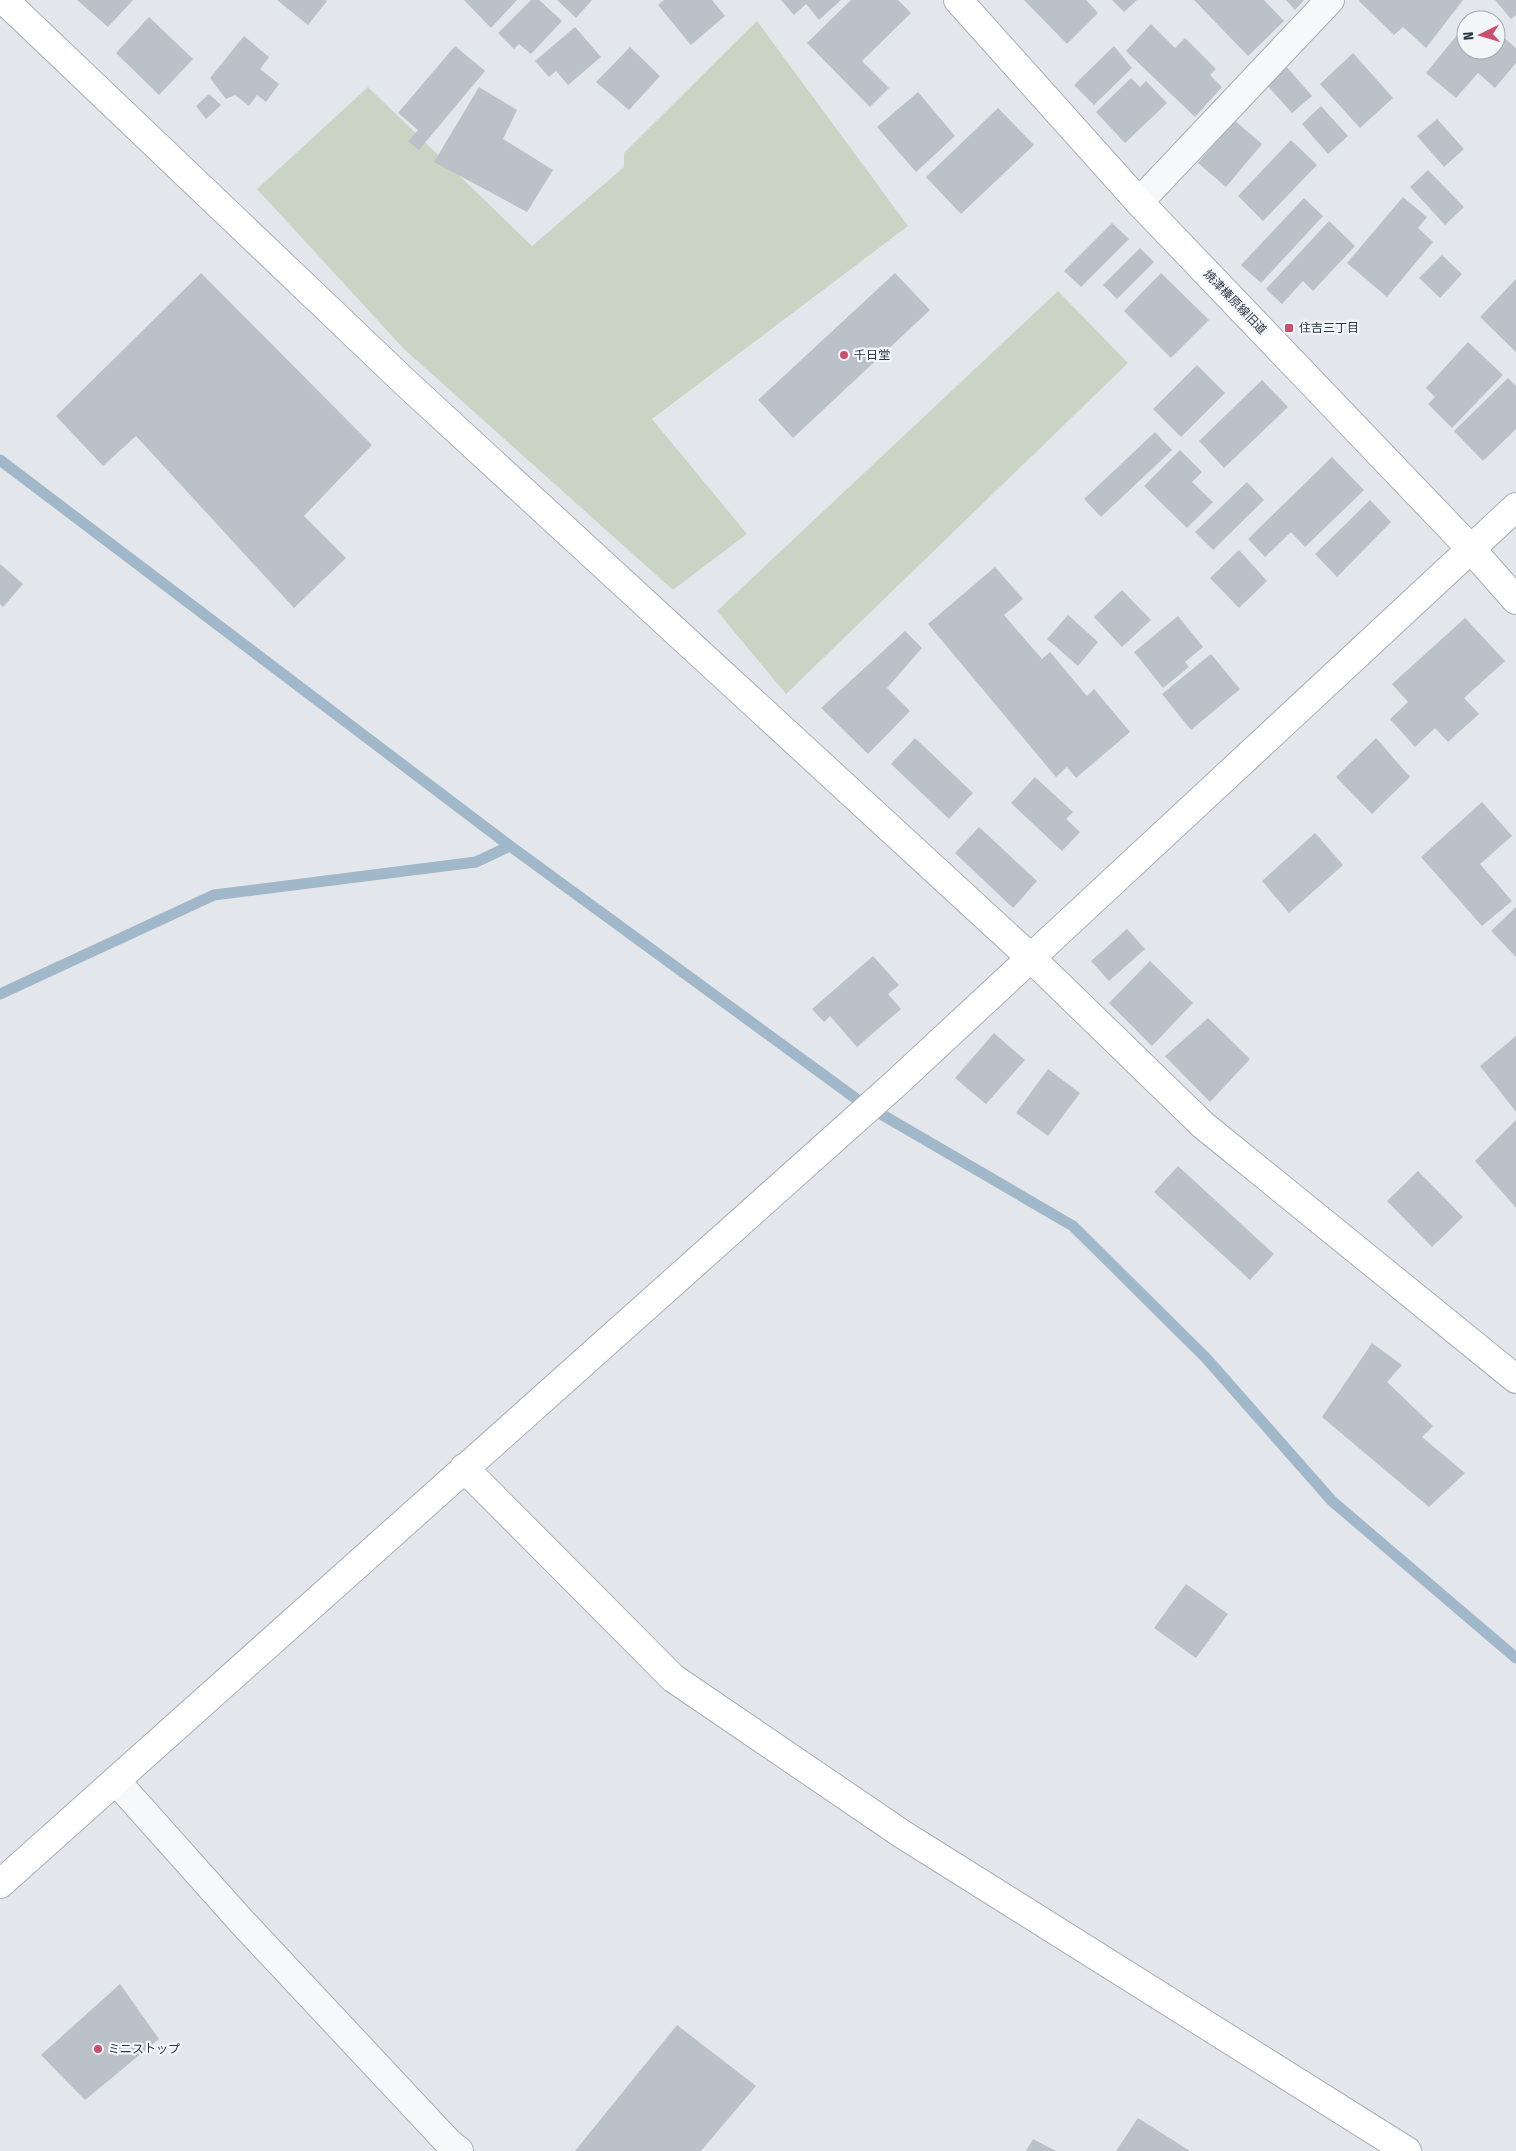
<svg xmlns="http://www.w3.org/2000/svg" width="1516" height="2151" viewBox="0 0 1516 2151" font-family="'Fira Sans Condensed','Noto Sans JP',sans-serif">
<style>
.green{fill:#cad4c5}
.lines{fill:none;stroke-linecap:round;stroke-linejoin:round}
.stream{stroke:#a0b8c9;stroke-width:11}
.building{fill:#bbc1c8}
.street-casing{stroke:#a8aeb5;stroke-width:30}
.secondary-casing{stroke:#a8aeb5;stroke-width:30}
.street{stroke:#f6f8f9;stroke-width:28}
.secondary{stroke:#fff;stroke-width:28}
.poi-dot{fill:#ca4f6d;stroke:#f3f6f8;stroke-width:2}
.labels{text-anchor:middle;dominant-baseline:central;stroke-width:4.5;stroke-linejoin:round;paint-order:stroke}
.street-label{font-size:12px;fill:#2c3643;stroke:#f3f6f8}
.poi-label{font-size:12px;fill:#2c3643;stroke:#f3f6f8;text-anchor:start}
</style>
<rect width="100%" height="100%" fill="#e3e7eb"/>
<path class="green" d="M757 21 908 226 652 419 747 534 673 590 404 349 257 189 368 87 532 246 624 167V153Z
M1058 291 1128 363 786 694 717 611Z"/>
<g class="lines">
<path class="stream" d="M0 460 510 846 862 1103 1073 1226 1206 1358 1332 1501 1516 1658
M0 994 214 895 476 862 510 846"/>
</g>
<path class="building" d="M77 0H133L108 27Z
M277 0H325L327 1 308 25Z
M464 0H517L491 28Z
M531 0H539L562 21 531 54 519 44 514 49 498 33Z
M557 0H592L576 18Z
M664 0H712L725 16 691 45 658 5Z
M781 0H841L819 20 806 4 794 15Z
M851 0H898L911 13 862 61 889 88 870 107 807 43Z
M1024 0H1086L1098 13 1067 44Z
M1112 0H1137L1124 12Z
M1194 0H1264L1284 21 1248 56Z
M1286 0H1304L1295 10Z
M1360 0H1463L1426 48 1403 27 1394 35 1359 1Z
M1495 0H1516V15L1511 19Z
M149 17 193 59 159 95 116 53Z
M1151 24 1175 48 1185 38 1216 69 1210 75 1222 87 1195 117 1126 51Z
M1466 24V50H1496V31L1516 48V63L1495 88 1478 73 1456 98 1426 73Z
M575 27 601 57 568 85 556 71 549 77 535 61Z
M244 36 269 57 260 69 279 84 266 102 257 95 249 106 235 95 226 99 210 78Z
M455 46 485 71 419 150 408 141 418 130 398 113Z
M1114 46 1132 68 1094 105 1074 85Z
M630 47 660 76 629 110 596 82Z
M1353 53 1393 98 1360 128 1320 84Z
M1285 65 1312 96 1292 113 1265 83Z
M1131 78 1140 87 1146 81 1167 103 1125 143 1096 112Z
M479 87 517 110 503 139 553 170 527 212 434 162Z
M918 92 955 136 916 172 877 127Z
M209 94 221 105 206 119 196 106Z
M1321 106 1348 136 1328 154 1302 124Z
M998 108 1034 145 961 214 926 177Z
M1437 119 1464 149 1444 167 1417 136Z
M1234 120 1262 144 1226 187 1198 163Z
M1291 140 1317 165 1263 221 1238 196Z
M1428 170 1464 207 1445 225 1410 187Z
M1403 197 1427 217 1418 228 1433 242 1387 297 1347 263Z
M1304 198 1323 216 1261 283 1241 265Z
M1329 221 1355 246 1313 291 1303 281 1282 304 1266 289Z
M1112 223 1129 239 1081 287 1064 271Z
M1140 248 1154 262 1117 299 1103 285Z
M1442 255 1462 274 1440 298 1419 278Z
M201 273 372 445 304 516 346 558 294 608 136 436 103 466 56 416Z
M895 273 930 310 793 438 758 400Z
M1161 273 1209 320 1171 358 1124 311Z
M1516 279V352L1480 317Z
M1468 342 1503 375 1452 428 1428 404 1435 397 1426 388Z
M1197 365 1225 393 1181 437 1153 409Z
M1508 378 1516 386V429L1483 461 1454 431Z
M1262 380 1288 407 1224 468 1199 441Z
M1155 432 1172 450 1101 517 1084 499Z
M1180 450 1202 472 1192 482 1213 502 1187 528 1144 486Z
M1332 457 1364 490 1305 547 1291 532 1265 557 1248 539Z
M1247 482 1264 500 1213 550 1195 532Z
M1370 500 1391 522 1337 577 1315 554Z
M1239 550 1267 581 1239 608 1210 578Z
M0 564 23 584 3 607 0 604Z
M995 567 1023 599 1004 615 1042 659 1050 652 1087 696 1094 689 1130 732 1076 778 1067 767 1056 777 928 624Z
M1122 590 1151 620 1122 647 1094 617Z
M1068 615 1098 642 1078 666 1047 639Z
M1178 616 1203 647 1185 662 1189 667 1163 688 1134 652Z
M1465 618 1505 661 1464 698 1479 714 1448 742 1435 728 1415 747 1390 719 1408 702 1392 684Z
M905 631 922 648 887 688 910 711 868 754 821 708Z
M1211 654 1240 689 1191 730 1162 694Z
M915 738 973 793 949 819 891 764Z
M1376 738 1410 777 1372 814 1336 777Z
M1035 777 1073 812 1066 819 1080 832 1062 851 1011 803Z
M1482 802 1512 836 1480 864 1512 901 1482 926 1421 857Z
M979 827 1037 881 1013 908 955 853Z
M1315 833 1343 865 1289 913 1262 881Z
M1516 907V957L1491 931Z
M1127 929 1145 949 1109 981 1091 961Z
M873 956 899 985 888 994 901 1009 857 1047 830 1016 824 1022 812 1009Z
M1150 961 1193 1003 1152 1046 1109 1003Z
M1208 1018 1250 1059 1210 1102 1165 1056Z
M994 1033 1025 1060 986 1104 955 1078Z
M1516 1036V1112L1480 1066Z
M1048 1069 1080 1093 1048 1136 1016 1113Z
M1516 1120V1208L1475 1161Z
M1178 1166 1274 1254 1250 1280 1154 1192Z
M1418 1171 1463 1217 1432 1247 1387 1201Z
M1372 1343 1402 1365 1387 1382 1433 1426 1422 1437 1465 1473 1429 1507 1322 1417Z
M1186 1584 1228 1614 1196 1658 1154 1628Z
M120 1984 159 2039 85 2100 41 2055Z
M677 2025 756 2086 701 2151H575Z
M1138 2118 1190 2151H1116Z
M1033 2139 1056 2151H1026Z"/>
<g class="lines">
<defs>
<path id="street" d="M1139 202 1330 0
M116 1781 242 1922 449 2143 459 2151"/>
<path id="secondary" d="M4 0 408 385 1031 958 1203 1125 1516 1379
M958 0 1139 202 1471 549 1516 600
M464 1468 673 1678 902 1834 1407 2151
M0 1884 894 1085 1516 507"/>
</defs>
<use href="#street" class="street-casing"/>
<use href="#secondary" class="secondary-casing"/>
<use href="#street" class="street"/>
<use href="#secondary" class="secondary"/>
</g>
<g class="poi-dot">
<rect x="1284" y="323" width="10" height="10" rx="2.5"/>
<circle cx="844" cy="355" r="5"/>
<circle cx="98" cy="2049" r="5"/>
</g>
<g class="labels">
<g class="street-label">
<text transform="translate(1235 302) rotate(46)">焼津榛原線旧道</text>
</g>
<g class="poi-label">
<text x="1299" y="328">住吉三丁目</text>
<text x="854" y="355">千日堂</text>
<text x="108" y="2049">ミニストップ</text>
</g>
</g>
<g transform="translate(1481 35) rotate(265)"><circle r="24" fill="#f3f6f8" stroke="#a3a9b0"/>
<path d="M0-4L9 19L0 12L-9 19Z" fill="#ca4f6d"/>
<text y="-8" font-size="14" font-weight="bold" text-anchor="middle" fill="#2c3643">N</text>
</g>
</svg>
